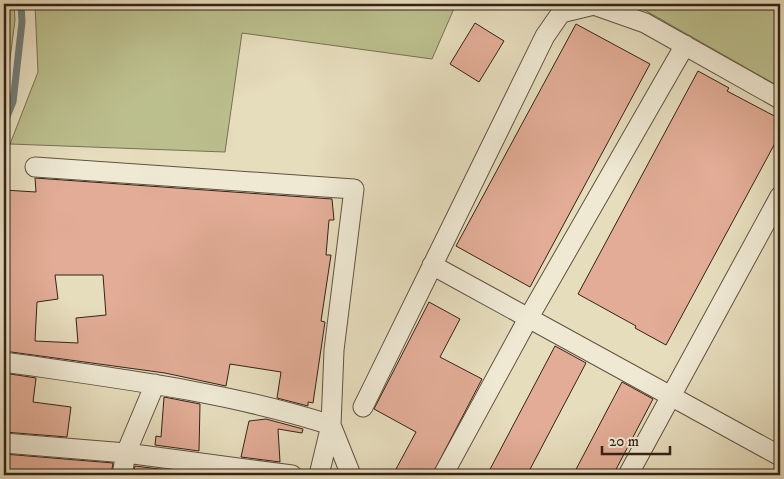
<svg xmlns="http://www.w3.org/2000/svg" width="784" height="479" viewBox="0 0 784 479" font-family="'IM FELL DW Pica',serif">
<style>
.green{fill:#bbbf8d;stroke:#787152}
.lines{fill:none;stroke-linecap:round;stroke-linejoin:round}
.stream{stroke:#717e79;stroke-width:7}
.building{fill:#e2ac96;stroke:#342317;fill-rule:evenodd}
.street-casing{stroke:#605240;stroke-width:21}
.street{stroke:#efe9d4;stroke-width:19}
</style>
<rect width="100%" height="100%" fill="#e6ddbd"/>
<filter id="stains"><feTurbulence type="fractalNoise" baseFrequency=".004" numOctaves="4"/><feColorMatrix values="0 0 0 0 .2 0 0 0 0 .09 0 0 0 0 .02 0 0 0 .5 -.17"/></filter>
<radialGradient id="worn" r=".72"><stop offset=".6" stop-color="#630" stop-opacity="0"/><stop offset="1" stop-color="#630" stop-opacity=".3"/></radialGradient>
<path class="green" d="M4 4H14L15 20 4 106Z
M35 4H456L432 59 242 33 225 152 10 144 38 72Z
M634 4H780V87Z"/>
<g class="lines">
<path class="stream" d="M4 124 13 102 22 22 21 4"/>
</g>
<path class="building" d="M475 23 504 41 479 82 450 64Z
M576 24 650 64 530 287 456 246Z
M698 71 729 88 727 91 780 119V134L666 345 635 328 636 326 578 294Z
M35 178 332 199 334 220H329L326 255H331L321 321 325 322 313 403 308 402V406L277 398 281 372 230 364 226 386 165 373 4 351V328H8L9 290H4V190L36 192ZM55 275H103L106 315 76 318 78 343 35 341 37 302 58 299Z
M429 302 460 319 440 357 482 379 432 475H407L396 469 416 432 374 409Z
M555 346 586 363 527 475H487Z
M4 373 36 378 33 402 71 407 67 437 4 432Z
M622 382 653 399 613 475H573Z
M164 397 200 404 199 451 155 445 156 436 161 437Z
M266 419 303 429 302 433 278 429 280 462 241 457 249 421Z
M4 454 113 463 111 475H4Z
M135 466 199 474V475H133Z"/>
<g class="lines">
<defs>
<path id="street" d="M35 167 354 189 334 350 331 425 319 475
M432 265 780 456
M4 362C114 378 225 391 331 425
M363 407 545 36 561 13 594 5 645 23 780 99
M331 425 351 475
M4 443 126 453 292 475
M122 475 126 453 155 384
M443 475 529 317 685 45
M628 475 780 196"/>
</defs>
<use href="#street" class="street-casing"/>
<use href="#street" class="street"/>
</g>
<rect width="784" height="479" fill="none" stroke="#e6ddbd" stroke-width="20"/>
<rect x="5" y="5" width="774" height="469" fill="none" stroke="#342317" stroke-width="2.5"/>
<rect x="10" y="10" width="764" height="459" fill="none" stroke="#342317"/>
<path d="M602 446v8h68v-8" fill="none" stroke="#342317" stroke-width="2.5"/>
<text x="609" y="446" font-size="15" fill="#342317" stroke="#efe9d4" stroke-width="4" paint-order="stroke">20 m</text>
<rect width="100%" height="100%" filter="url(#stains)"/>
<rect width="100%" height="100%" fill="url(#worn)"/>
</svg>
